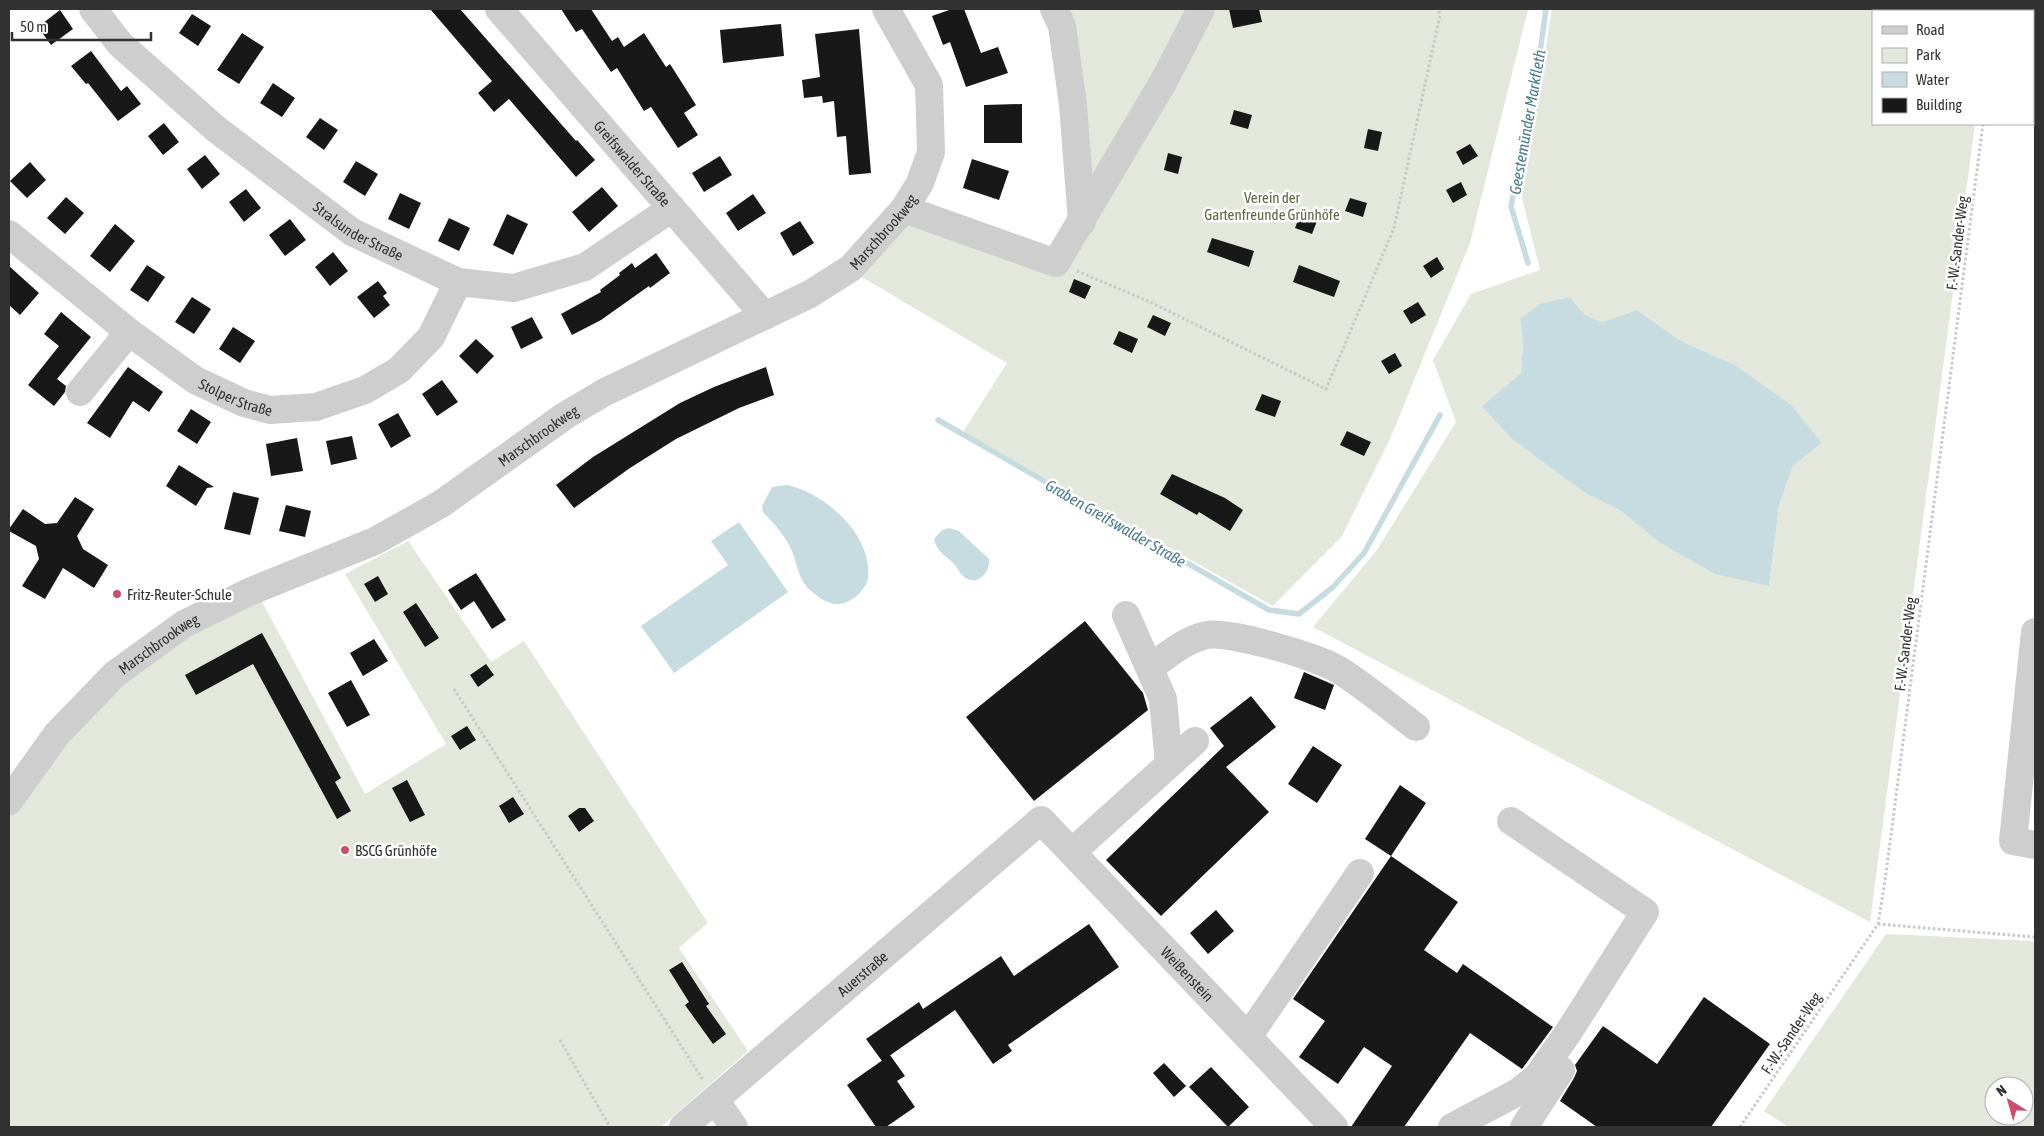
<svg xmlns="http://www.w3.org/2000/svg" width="2044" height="1136" viewBox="0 0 2044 1136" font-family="'Asap Condensed',sans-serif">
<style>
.green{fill:#e3e7dc;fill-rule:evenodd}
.water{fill:#c7dce1}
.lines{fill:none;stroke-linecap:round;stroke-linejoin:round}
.stream{stroke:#c7dce1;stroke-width:5.5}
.building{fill:#181818}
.path{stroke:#c8c8c8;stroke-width:3;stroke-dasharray:2.5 2.5;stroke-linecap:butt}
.minor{stroke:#cecece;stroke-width:28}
.poi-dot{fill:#d04c6d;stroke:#fff;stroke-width:2}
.labels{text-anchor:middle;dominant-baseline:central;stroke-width:5;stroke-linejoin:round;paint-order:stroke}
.street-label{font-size:15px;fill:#313131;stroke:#fff}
.park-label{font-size:15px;fill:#5b6844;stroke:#fff}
.poi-label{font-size:15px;fill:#313131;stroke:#fff;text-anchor:start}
.water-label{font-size:16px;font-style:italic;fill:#497c8a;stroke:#fff}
</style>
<rect width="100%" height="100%" fill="#fff"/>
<path class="green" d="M1046 9H1528L1470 243 1390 439 1342 536 1273 606 963 432 1007 363 855 273 915 204 1050 253 1075 219Z
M1552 9H1990V11H1873V124H1975L1870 922 1313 627 1377 550 1456 422 1433 360 1471 294 1540 270 1522 198ZM1570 297 1585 315 1602 322 1637 310 1681 341 1735 365 1822 443 1793 466 1779 505 1769 586 1660 542 1621 511 1585 493 1482 406 1521 373 1523 343 1520 319Z
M408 541 491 662 524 641 708 923 679 948 748 1051 661 1127H9V812L60 738 187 630 260 598 365 794 446 744 345 574Z
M1886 934 2035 941V1127H1788L1764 1111ZM1994 1086H2024V1116H1994Z"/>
<path class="water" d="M1570 297 1585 315 1602 322 1637 310 1681 341 1735 365 1791 405 1822 443 1793 466 1779 505 1769 586 1715 574 1659 542 1621 511 1585 493 1511 438 1482 406 1521 373 1523 343 1520 319 1540 304Z
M787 485C825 493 873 535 868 578 866 591 848 606 835 604 826 603 815 595 809 589 797 578 797 559 789 545 783 533 772 522 763 512L762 506 772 487Z
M739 522 788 592 674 673 641 626 728 565 711 541Z
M949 528 959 531 989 559C990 575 975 588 962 575 959 573 958 568 955 565 946 555 937 553 934 539L942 530Z"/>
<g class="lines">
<path class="stream" d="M1528 263 1511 206 1535 89 1546 9
M938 420 1269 610 1299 614 1333 587 1364 553 1440 415"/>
</g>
<path class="building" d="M430 9H460L576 141 577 140 595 160 576 177 509 99 494 112 478 93 492 81Z
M561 9H591L612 41 618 37 624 47 644 33 666 67 670 64 696 105 684 113 698 135 678 148 651 107 644 111 617 68 611 72 582 29 576 32Z
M952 9H964L981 53 998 47 1008 73 966 87 950 42 943 45 932 16Z
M1229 9H1259L1262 22 1233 28Z
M60 10 73 29 51 45 38 27Z
M192 14 211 26 198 46 179 33Z
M781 24 784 56 723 63 720 30Z
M859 29 871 173 849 175 846 136 837 137 834 101 823 103 822 96 804 98 802 80 820 77 815 34Z
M242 33 264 47 239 84 217 70Z
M91 51 121 91 127 86 141 104 118 121 88 83 86 84 71 66Z
M273 83 295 98 282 117 260 103Z
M1022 104V143H984V105Z
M1234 110 1252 115 1248 129 1230 124Z
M320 118 338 130 324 150 306 137Z
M164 123 179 142 163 155 148 136Z
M1368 129 1382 132 1378 151 1364 148Z
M1470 144 1478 156 1463 165 1456 152Z
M1168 153 1182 157 1178 174 1164 170Z
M205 155 220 174 202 189 187 169Z
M720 156 732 175 704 192 692 173Z
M972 159 1009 171 999 200 963 188Z
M356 161 378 174 365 196 343 182Z
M30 162 46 180 27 198 10 181Z
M1461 182 1467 195 1453 203 1446 190Z
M602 187 618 206 589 232 572 212Z
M246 189 261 208 244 222 229 202Z
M400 193 421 203 409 229 388 219Z
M753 194 766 213 738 231 726 213Z
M66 197 84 213 65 234 47 218Z
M1350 198 1367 203 1363 217 1345 211Z
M507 214 528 224 513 255 493 245Z
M1300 215 1317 221 1312 234 1295 228Z
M449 218 470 228 459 251 438 241Z
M290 219 306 240 285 256 269 235Z
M800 221 814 243 793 256 780 233Z
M115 224 135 241 110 272 90 256Z
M1212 238 1254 251 1249 267 1207 252Z
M333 252 348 271 330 286 315 267Z
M656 253 670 273 650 288 649 286 601 320 572 335 561 314 601 292 600 290 620 275 619 273 632 263 635 268Z
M1437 257 1444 269 1431 278 1423 266Z
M147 265 165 277 148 302 130 290Z
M1299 265 1340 281 1334 297 1293 282Z
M9 266 39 293 20 315 9 305Z
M1074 279 1091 286 1085 299 1069 292Z
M378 281 387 293 383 296 390 305 374 318 357 297Z
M192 297 211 309 194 334 175 322Z
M1418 302 1426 315 1411 324 1403 311Z
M61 312 91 337 57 379 66 386 65 392 54 406 28 385 59 346 44 334Z
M1153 315 1171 323 1165 336 1147 327Z
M532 317 543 338 521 349 511 327Z
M233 327 255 341 240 363 219 349Z
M1119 331 1138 339 1132 353 1113 344Z
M476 339 494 356 477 374 459 356Z
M1395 353 1402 366 1389 374 1381 361Z
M128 367 163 392 149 412 133 401 110 438 87 423Z
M766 367 774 395 739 408 676 439 630 468 574 508 556 485 593 457 680 403 714 387Z
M442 380 458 402 437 416 422 394Z
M1262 394 1281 401 1275 417 1255 410Z
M191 409 211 422 197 444 177 431Z
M398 413 411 436 391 448 378 424Z
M1347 431 1371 442 1364 456 1340 445Z
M352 436 357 459 331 465 326 441Z
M297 438 303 471 271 476 266 444Z
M179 465 214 487 207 488 196 506 166 486Z
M1172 474 1225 498 1243 510 1230 531 1199 512 1197 515 1160 494Z
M233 492 259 498 250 535 224 529Z
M75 497 94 509 77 536 83 549 108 565 94 588 63 568 45 599 22 586 39 559 36 546 9 531V529L23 509 45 524 57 523Z
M286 505 311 511 305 537 279 531Z
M476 573 506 620 492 629 474 601 461 610 448 590Z
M378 576 388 594 375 602 364 584Z
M416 603 439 638 425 647 403 612Z
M1085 621 1143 693 1148 710 1034 801 966 717Z
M262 633 341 778 335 782 351 811 337 819 253 664 196 695 185 675Z
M374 639 388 661 363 676 350 653Z
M486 664 494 675 478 687 470 675Z
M1304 672 1334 685 1325 710 1294 698Z
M351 680 370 715 347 727 328 693Z
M1251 696 1276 727 1226 767 1269 812 1161 916 1106 860 1224 746 1210 728Z
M467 726 476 740 460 750 451 736Z
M1313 746 1342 765 1317 803 1288 784Z
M407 780 425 815 410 822 392 788Z
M1400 785 1426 803 1391 856 1365 839Z
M513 797 524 814 509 823 499 806Z
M579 808H585L594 821 579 832 568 816Z
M1391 856 1458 902 1424 950 1457 973 1463 964 1553 1027 1522 1069 1470 1033 1404 1127H1351L1392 1066 1364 1047 1338 1084 1299 1057 1325 1021 1293 999Z
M1216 910 1234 931 1208 954 1190 933Z
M1089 924 1119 967 1008 1045 1012 1051 993 1064 955 1010 882 1061 866 1039 919 1002 923 1009 1001 956 1014 976Z
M682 962 709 1004 706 1006 726 1034 713 1044 685 1005 689 1002 669 970Z
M1704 997 1770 1044 1711 1127H1597L1560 1101 1574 1078 1577 1071 1575 1065 1603 1026 1657 1064Z
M890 1055 905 1076 897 1081 915 1107 886 1127H876L847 1085Z
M1164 1063 1186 1086 1174 1097 1153 1073Z
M1211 1067 1249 1107 1228 1127 1189 1087Z"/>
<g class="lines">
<path class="path" d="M1998 11V9
M1077 271 1148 301 1326 389 1394 228 1440 15 1438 9
M454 689 703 1080
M1878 924 2035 937
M560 1040 610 1127
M1740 1127 1878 924 1885 881 1983 124"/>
<g class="minor">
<path id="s1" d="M93 9 120 44 216 129 352 232 458 282 514 288 585 267 672 208"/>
<path id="s2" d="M499 9 765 316"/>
<path d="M1054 9 1062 26 1073 105 1082 222"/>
<path d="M904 209 1056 263 1165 79 1201 9"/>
<path id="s3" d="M9 234 129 332 195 380 244 403 270 410 316 407 365 390 399 370 431 337 458 282"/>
<path d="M80 392 129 332"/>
<path d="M1126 615 1163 699 1169 764"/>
<path d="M2035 632 2013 841 2035 845"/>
<path d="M1151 667C1168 655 1186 639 1207 635 1230 631 1319 657 1339 670 1366 687 1391 708 1416 727"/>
<path id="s4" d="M9 801 57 734 115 674 184 624 249 592 375 541 441 504 566 415 605 392 810 294 851 268 904 209 920 183 931 152 929 85 886 9"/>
<path d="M1072 852 1195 741"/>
<path d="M1248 1037 1360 873"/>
<path d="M715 1100 734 1127"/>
<path id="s5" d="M683 1127 1041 820 1334 1127"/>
<path d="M1452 1127 1518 1092 1537 1077 1568 1033 1645 912 1511 821"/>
<path d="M1524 1127 1561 1070"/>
</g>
</g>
<g class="poi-dot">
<circle cx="117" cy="594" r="5"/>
<circle cx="345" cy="850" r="5"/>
</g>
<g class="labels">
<g class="street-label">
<text stroke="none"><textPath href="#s2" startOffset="204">Greifswalder Straße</textPath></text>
<text stroke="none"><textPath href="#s1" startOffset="348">Stralsunder Straße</textPath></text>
<text stroke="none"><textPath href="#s4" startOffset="1058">Marschbrookweg</textPath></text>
<text transform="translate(1957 243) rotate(-83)">F.-W.-Sander-Weg</text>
<text stroke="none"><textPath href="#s3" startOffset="281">Stolper Straße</textPath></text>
<text stroke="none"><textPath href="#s4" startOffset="654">Marschbrookweg</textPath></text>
<text transform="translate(1905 644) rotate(-83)">F.-W.-Sander-Weg</text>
<text stroke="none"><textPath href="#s4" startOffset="219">Marschbrookweg</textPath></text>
<text stroke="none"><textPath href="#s5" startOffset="684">Weißenstein</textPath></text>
<text stroke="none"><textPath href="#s5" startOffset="236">Auerstraße</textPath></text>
<text transform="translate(1791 1033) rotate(-56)">F.-W.-Sander-Weg</text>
</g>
<g class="park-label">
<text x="1272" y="197">Verein der<tspan x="1272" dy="17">Gartenfreunde Grünhöfe</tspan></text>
</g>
<g class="poi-label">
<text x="127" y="594">Fritz-Reuter-Schule</text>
<text x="355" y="850">BSCG Grünhöfe</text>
</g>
<g class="water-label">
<text transform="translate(1527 122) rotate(-80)">Geestemünder Markfleth</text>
<text transform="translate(1116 523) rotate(30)">Graben Greifswalder Straße</text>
</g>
</g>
<rect width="2044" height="1136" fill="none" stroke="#313131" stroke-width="20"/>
<rect x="1872" y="10" width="162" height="115" fill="#ffffff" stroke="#adadad"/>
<rect x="1882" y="26" width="25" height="8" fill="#cecece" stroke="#adadad"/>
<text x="1916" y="35" font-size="15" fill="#313131">Road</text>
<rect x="1882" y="48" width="25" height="15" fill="#e3e7dc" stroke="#adadad"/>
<text x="1916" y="60" font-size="15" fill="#313131">Park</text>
<rect x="1882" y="72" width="25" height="15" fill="#c7dce1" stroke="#adadad"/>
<text x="1916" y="85" font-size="15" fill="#313131">Water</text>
<rect x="1882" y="98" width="25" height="15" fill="#181818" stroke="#adadad"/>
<text x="1916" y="110" font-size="15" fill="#313131">Building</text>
<g transform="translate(2009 1101) rotate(323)"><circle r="24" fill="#ffffff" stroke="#adadad"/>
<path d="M0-4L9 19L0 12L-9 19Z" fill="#d04c6d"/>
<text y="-8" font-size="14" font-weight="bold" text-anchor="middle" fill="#313131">N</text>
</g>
<path d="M12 32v8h139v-8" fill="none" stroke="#313131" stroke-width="2.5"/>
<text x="20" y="32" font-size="15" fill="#313131" stroke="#ffffff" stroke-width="4" paint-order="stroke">50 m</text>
</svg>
